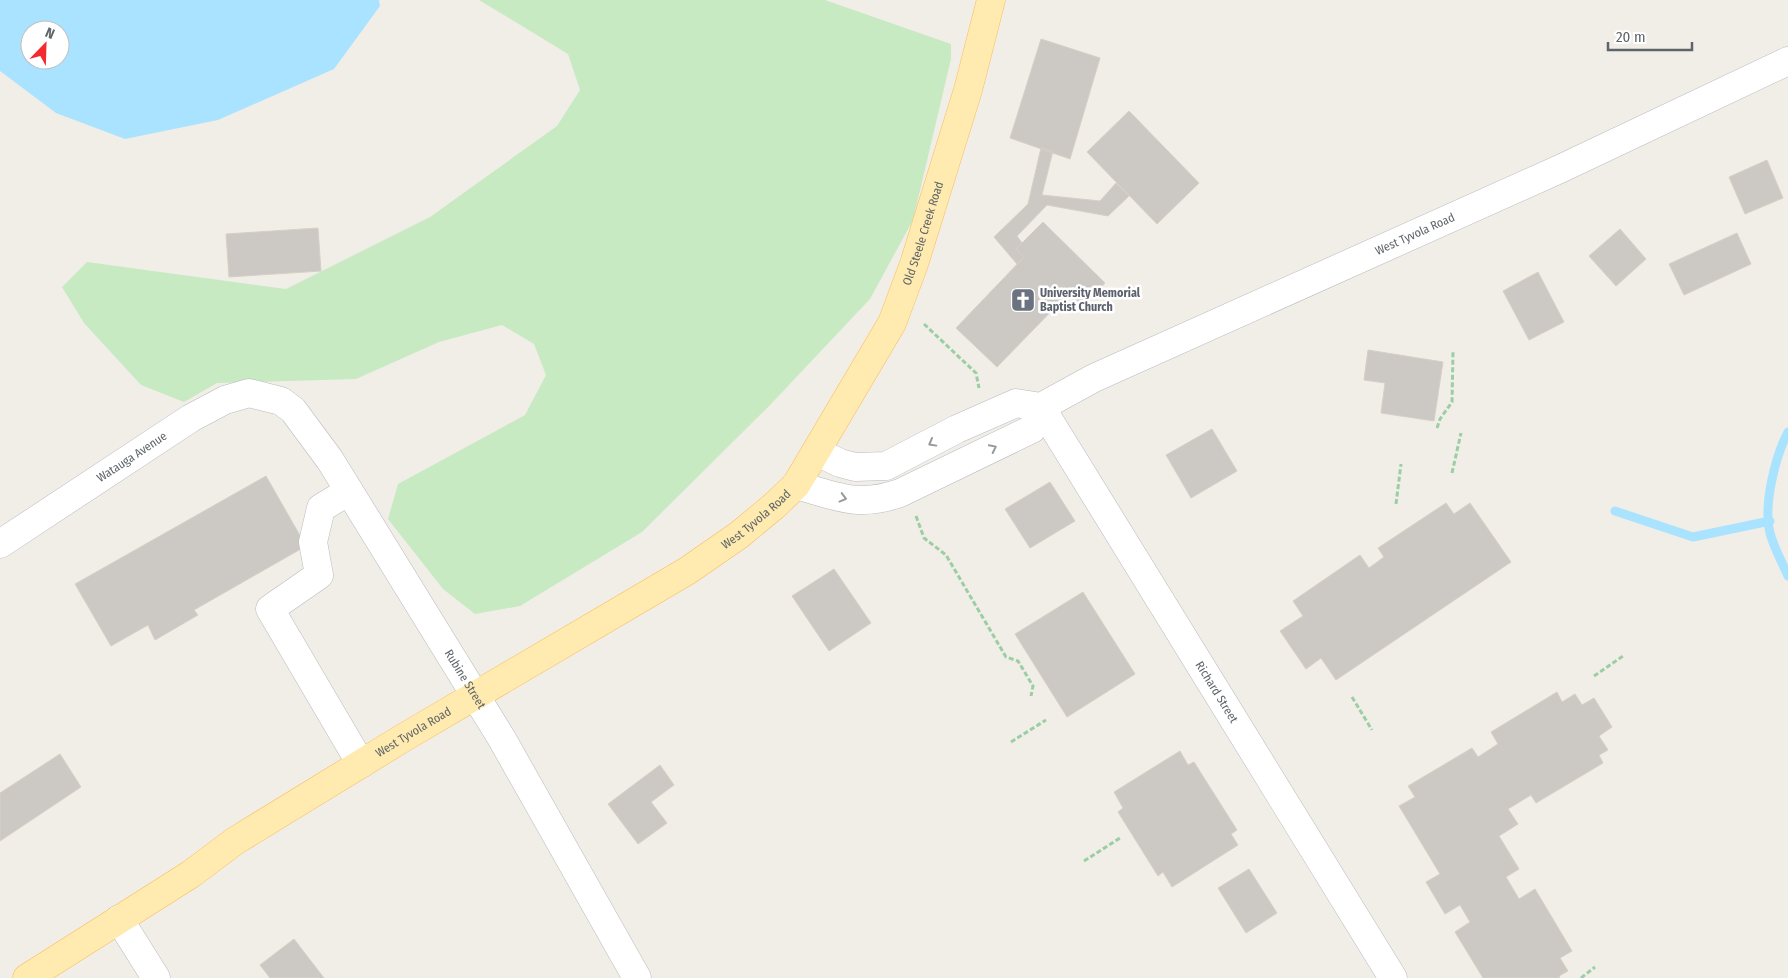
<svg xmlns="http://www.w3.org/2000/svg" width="1788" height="978" viewBox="0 0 1788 978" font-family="'Fira Sans Condensed',sans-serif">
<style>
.green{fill:#c7eac3}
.water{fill:#aae3ff;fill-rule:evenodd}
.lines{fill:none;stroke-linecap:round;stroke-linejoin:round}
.stream{stroke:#aae3ff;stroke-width:9}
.building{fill:#ccc9c4;stroke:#d7cfc5}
.minor-casing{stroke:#b7babe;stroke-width:29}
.major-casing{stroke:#fabb58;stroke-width:29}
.path{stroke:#9ccea6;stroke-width:3;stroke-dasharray:5 2.5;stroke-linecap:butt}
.minor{stroke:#fff;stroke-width:28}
.major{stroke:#ffeaaf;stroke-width:28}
.oneway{stroke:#969a9d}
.labels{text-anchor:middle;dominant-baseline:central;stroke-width:5;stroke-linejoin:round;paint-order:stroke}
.street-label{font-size:12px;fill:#5e6468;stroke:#fff}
.worship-label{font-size:12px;font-weight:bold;fill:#5b616d;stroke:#fff;text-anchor:start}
</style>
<rect width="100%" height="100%" fill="#f1eee7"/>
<path class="green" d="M479 0H825L951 44V59L913 220 870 299 771 404 642 532 520 606 475 614 443 589 388 519 398 484 525 415 546 375 534 344 502 325 439 342 356 379 217 383 184 402 141 385 84 323 62 287 87 262 286 289 430 217 557 126 580 90 568 54Z"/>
<path class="water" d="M0 0H379L380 6 334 69 218 120 125 139 56 113 0 71ZM30 30H60V60H30Z"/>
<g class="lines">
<path class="stream" d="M1788 432C1775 457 1763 506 1770 533 1774 548 1782 562 1788 576
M1615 511 1693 537 1770 521"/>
</g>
<path class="building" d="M1041 39 1100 58 1070 159 1010 138Z
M1129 111 1199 183 1157 224 1087 152Z
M1041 148 1053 151 1042 195 1100 201 1116 183 1129 196 1108 216 1047 205 1017 236 1022 243 1016 249 1024 257 1017 264 994 237 1028 204Z
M1767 160 1783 198 1745 214 1729 177Z
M1043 222 1105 283 1083 306 1069 293 997 367 956 328 1024 257 1016 249Z
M318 228 321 271 229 277 226 234Z
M1620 229 1646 259 1616 286 1589 256Z
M1737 233 1751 264 1684 295 1669 264Z
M1538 272 1564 322 1529 340 1503 291Z
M1368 350 1443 362 1434 421 1381 413 1385 383 1364 380Z
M1212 429 1237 471 1191 498 1166 455Z
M266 476 306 546 194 610 198 615 155 640 148 625 111 646 75 584Z
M1050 482 1075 521 1030 548 1005 509Z
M1446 503 1454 514 1470 503 1511 562 1336 680 1321 658 1306 669 1280 631 1303 616 1293 601 1360 555 1369 568 1384 557 1378 548Z
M834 569 871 623 829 651 792 596Z
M1083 592 1135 674 1067 717 1015 634Z
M1557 692 1562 702 1575 694 1582 705 1594 698 1612 727 1599 736 1608 750 1599 755 1603 763 1536 803 1531 795 1508 809 1518 824 1499 836 1519 869 1506 877 1519 899 1535 889 1572 951 1560 958 1568 971 1559 976 1560 978H1483L1455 932 1470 922 1460 905 1445 914 1426 882 1440 874 1399 806 1415 797 1408 786 1472 748 1478 757 1498 744 1491 732Z
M1180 751 1188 765 1194 762 1237 830 1231 834 1238 845 1172 887 1163 872 1158 876 1118 812 1123 808 1114 792Z
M60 754 81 787 0 841V793Z
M660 765 674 785 651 802 667 823 638 844 608 804Z
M1249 869 1277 913 1246 933 1218 888Z
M294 939 324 978H270L260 965Z"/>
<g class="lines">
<defs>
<g id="minor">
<path id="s1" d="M1041 407 1393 978"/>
<path id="s2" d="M817 452 840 463 855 467 886 466 957 429 1016 403 1041 407 1094 378 1562 168 1788 61"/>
<path d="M796 485C836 496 858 508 900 493L1032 429 1041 407"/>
<path d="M349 491 321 508 313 542 319 575 270 609 361 764"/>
<path id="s3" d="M0 544 191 418 225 400 249 393 281 401 293 410 330 460 502 739 637 978"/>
<path d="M119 919 156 978"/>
</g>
<g id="major">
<path id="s4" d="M27 978 191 874 235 841 403 738 687 571 739 535 774 506 796 485 892 323 914 264 968 90 991 0"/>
</g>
</defs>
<use href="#minor" class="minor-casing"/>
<use href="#major" class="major-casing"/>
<path class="path" d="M924 324 976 373 979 388
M1437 428 1440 419 1452 402 1453 352
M1452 473 1461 433
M1396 504 1401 464
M916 516 924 538 946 555 1006 657 1018 661 1033 686 1031 696
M1594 676 1623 656
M1352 697 1372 730
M1011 742 1046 720
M1084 861 1120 838
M1581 978 1595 967"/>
<use href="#minor" class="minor"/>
<use href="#major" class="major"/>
</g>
<defs><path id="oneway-chevron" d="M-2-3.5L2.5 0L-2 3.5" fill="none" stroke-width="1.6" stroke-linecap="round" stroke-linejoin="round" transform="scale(1.25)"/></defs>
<g class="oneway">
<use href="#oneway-chevron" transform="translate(932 443) rotate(151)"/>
<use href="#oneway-chevron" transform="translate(993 448) rotate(-26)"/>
<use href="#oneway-chevron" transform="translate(843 498) rotate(15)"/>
</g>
<defs>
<symbol id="church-square" viewBox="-11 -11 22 22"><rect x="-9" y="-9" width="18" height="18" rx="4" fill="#6b7280" stroke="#fff"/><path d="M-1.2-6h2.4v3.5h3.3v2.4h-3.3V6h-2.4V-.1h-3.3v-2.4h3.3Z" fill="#fff"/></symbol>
</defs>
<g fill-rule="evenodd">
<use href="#church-square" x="1009" y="286" width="28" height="28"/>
</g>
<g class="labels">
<g class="street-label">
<text stroke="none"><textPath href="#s4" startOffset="1198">Old Steele Creek Road</textPath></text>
<text stroke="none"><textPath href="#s2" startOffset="654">West Tyvola Road</textPath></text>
<text stroke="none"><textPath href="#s3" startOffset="158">Watauga Avenue</textPath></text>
<text stroke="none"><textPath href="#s4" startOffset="862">West Tyvola Road</textPath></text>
<text stroke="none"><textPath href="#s3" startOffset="660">Rubine Street</textPath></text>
<text stroke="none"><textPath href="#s1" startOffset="335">Richard Street</textPath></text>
<text stroke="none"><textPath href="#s4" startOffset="458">West Tyvola Road</textPath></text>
</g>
<g class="worship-label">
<text x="1040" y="293">University Memorial<tspan x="1040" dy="14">Baptist Church</tspan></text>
</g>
</g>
<g transform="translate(45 45) rotate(23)"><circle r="24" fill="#ffffff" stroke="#bfc1c3"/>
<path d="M0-4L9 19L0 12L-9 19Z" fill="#f32b30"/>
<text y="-8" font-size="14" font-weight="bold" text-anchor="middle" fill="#5e6468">N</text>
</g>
<path d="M1608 42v8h84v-8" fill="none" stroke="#5e6468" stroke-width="2.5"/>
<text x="1616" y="42" font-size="15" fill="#5e6468" stroke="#ffffff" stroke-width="4" paint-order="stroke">20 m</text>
</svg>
